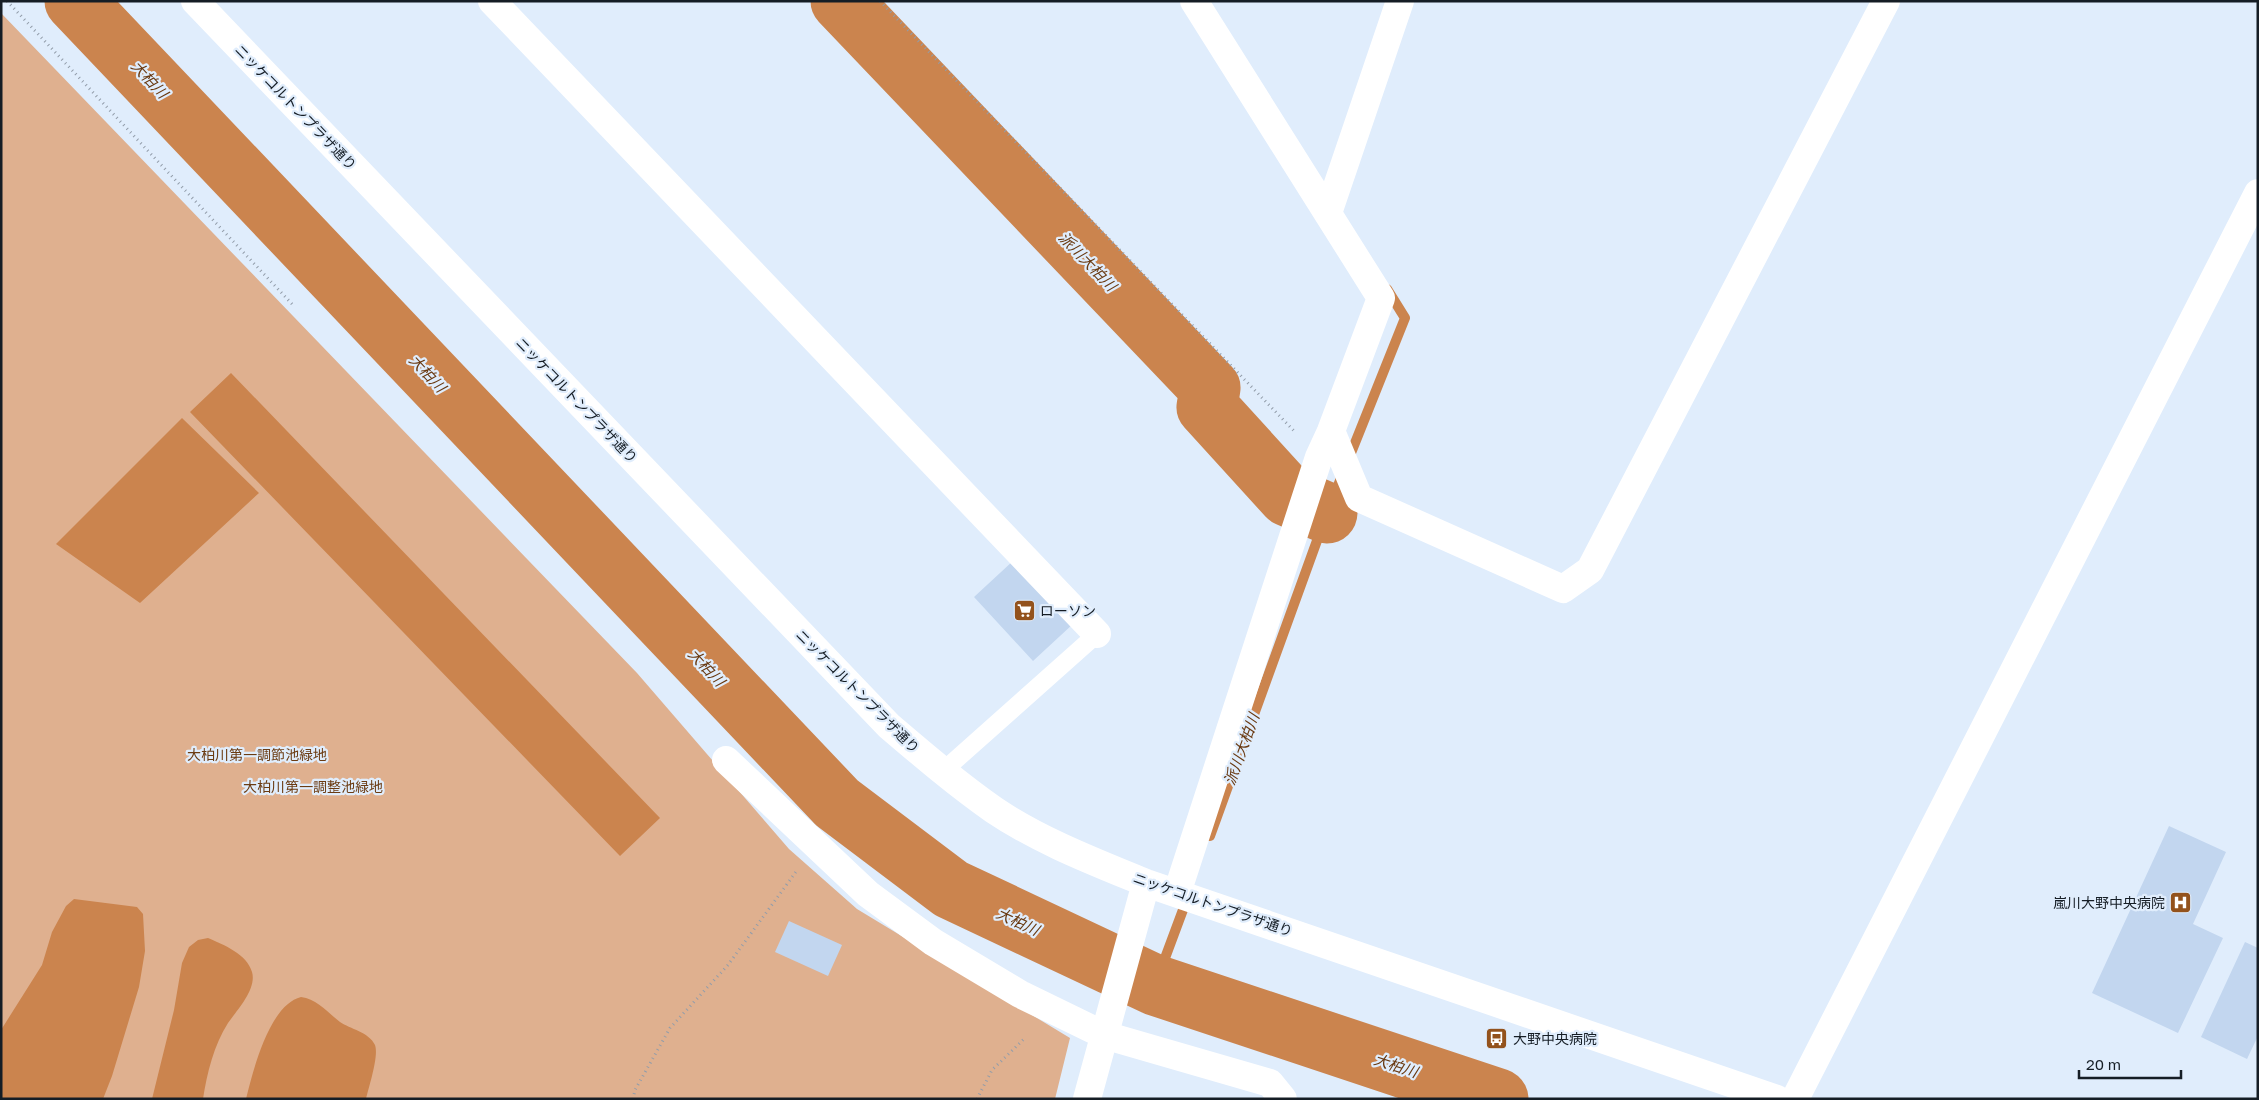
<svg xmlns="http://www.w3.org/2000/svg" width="2259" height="1100" viewBox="0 0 2259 1100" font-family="'Golos Text','Noto Sans JP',sans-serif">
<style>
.green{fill:#dfb08f}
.water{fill:#cb844e}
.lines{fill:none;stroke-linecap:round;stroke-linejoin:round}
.stream{stroke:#cb844e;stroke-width:10}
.river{stroke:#cb844e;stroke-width:61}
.building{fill:#c2d6ef}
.path{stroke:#929daa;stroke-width:3;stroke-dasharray:1 4;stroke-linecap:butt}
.service{stroke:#fff;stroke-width:18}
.minor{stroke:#fff;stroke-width:28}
.tertiary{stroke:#fff;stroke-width:28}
.labels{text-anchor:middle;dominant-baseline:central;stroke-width:4.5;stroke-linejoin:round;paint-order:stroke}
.street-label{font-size:14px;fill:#151d25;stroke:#e0edfc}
.poi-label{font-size:14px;fill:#151d25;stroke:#e0edfc;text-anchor:start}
.park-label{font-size:14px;fill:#6b3b12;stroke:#e0edfc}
.water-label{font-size:15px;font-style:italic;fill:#693911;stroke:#e0edfc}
</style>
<rect width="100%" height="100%" fill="#e0edfc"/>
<path class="green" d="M1 13 637 673 789 849 857 909 1070 1038 1055 1099H1Z"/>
<path class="water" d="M231 373 660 818 620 856 190 412Z
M182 418 259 493 140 603 56 544Z
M74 899 137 907 143 914 145 951 139 987 112 1076 103 1099H1V1030L42 965 52 932 66 906Z
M208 938C224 945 247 954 252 972 257 989 237 1010 228 1023 214 1045 207 1073 203 1099H152L174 1010 182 963 189 947 198 940Z
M301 997C317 999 327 1012 340 1022 350 1029 369 1032 375 1045 379 1056 369 1086 366 1099H246C253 1071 269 1005 301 997Z"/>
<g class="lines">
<path class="stream" d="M1210 836 1327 513 1405 318 1387 289
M1155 985 1187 899"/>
<path class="river" d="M75 1 837 803 951 889 1155 985 1498 1099
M841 1 1210 388 1207 407 1288 496 1327 513"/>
</g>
<path class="building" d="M1014 560 1073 624 1033 661 974 597Z
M2169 826 2226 852 2193 924 2223 938 2178 1033 2092 993Z
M789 921 842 945 828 976 775 952Z
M2245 942 2258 948V1036L2247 1059 2201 1037Z"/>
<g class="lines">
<path class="path" d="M7 1 293 305
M880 1 1296 433
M633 1099 635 1090 670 1028 728 965 798 869
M977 1099 992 1070 1024 1039"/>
<path class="service" d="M942 772 1097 634"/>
<path class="minor" d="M492 1 1097 634
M1328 213 1400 1
M1331 431 1359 498 1563 589 1590 570 1886 1
M726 760 868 894 933 942 1020 994 1104 1035 1270 1083 1283 1099
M1177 893 1319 457 1331 431 1381 298 1194 1
M1795 1099 2258 193"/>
<path class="tertiary" d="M195 1 889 726C923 755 957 784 994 810 1040 841 1095 862 1146 883L1777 1099
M1087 1099 1146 883"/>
</g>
<defs>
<symbol id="supermarket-square" viewBox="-11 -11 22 22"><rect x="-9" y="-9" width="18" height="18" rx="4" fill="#93521c" stroke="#e0edfc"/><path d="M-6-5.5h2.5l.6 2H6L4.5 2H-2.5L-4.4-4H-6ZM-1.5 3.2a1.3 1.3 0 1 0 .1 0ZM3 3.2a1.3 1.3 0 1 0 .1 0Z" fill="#fff"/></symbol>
<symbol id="hospital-square" viewBox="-11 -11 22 22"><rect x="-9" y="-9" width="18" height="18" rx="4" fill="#93521c" stroke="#e0edfc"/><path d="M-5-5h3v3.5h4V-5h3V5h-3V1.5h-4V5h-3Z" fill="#fff"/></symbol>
<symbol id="bus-square" viewBox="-11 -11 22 22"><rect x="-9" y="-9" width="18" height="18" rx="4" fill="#93521c" stroke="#e0edfc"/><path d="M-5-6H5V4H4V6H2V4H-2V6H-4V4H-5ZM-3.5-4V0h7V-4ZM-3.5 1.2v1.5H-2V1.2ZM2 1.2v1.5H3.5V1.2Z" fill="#fff"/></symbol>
</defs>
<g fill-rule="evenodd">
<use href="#supermarket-square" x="1012" y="598" width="25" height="25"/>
<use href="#hospital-square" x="2168" y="890" width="25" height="25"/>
<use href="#bus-square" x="1484" y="1026" width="25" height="25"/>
</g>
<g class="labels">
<g class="street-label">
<text transform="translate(296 107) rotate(46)">ニッケコルトンプラザ通り</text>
<text transform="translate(577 400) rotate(46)">ニッケコルトンプラザ通り</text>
<text transform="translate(858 691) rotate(45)">ニッケコルトンプラザ通り</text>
<text transform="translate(1213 904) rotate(19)">ニッケコルトンプラザ通り</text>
</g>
<g class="poi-label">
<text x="1040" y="610">ローソン</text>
<text x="2165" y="902" text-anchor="end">嵐川大野中央病院</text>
<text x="1513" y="1038">大野中央病院</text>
</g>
<g class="park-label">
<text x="257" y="754">大柏川第一調節池緑地</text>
<text x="313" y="786">大柏川第一調整池緑地</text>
</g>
<g class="water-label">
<text transform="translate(150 79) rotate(47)">大柏川</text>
<text transform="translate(1088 261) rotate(46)">派川大柏川</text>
<text transform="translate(428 373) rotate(47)">大柏川</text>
<text transform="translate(707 667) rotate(47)">大柏川</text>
<text transform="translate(1241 749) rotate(-70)">派川大柏川</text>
<text transform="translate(1018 921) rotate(25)">大柏川</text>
<text transform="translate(1396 1065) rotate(18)">大柏川</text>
</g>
</g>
<rect width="2259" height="1100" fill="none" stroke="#151d25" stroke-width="5"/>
<path d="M2079 1070v8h102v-8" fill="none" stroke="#151d25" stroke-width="2.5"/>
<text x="2086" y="1070" font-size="15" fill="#151d25" stroke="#e0edfc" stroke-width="4" paint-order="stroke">20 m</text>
</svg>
